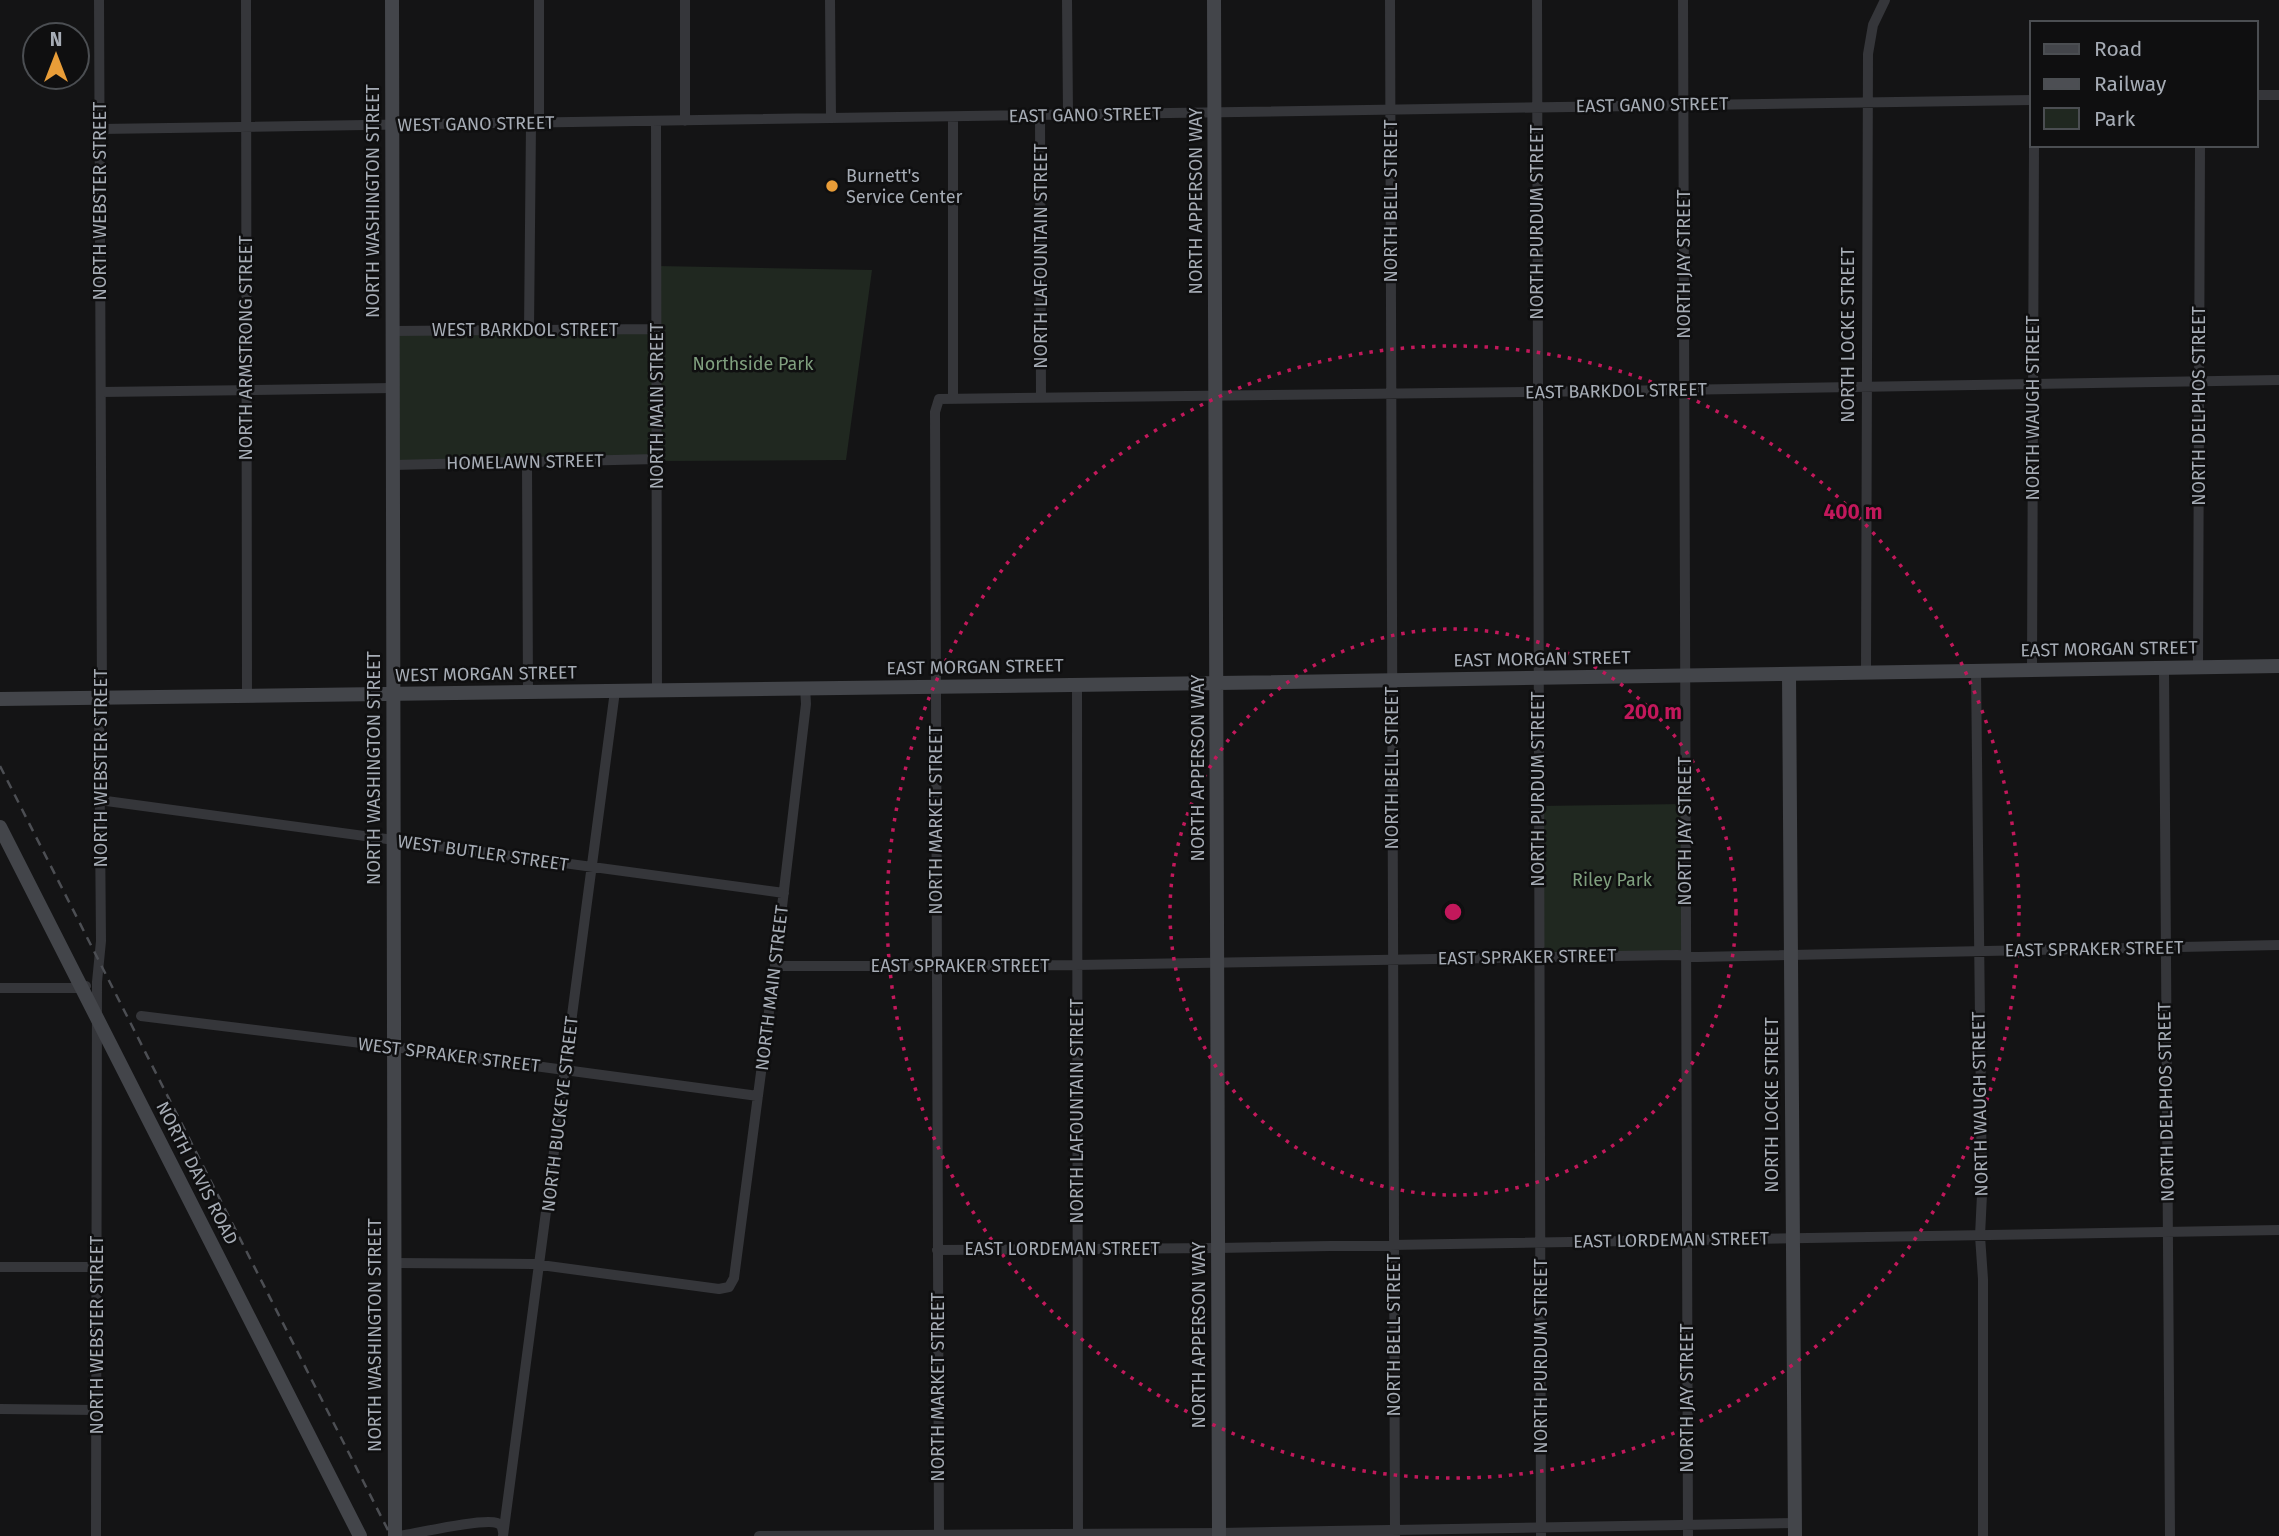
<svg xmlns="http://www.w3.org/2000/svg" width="2279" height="1536" viewBox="0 0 2279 1536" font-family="'Fira Sans',sans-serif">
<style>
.green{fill:#202820}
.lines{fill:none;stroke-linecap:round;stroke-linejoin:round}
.street{stroke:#35363a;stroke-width:10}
.secondary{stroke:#43454a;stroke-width:14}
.rail{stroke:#4c4e53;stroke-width:2.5;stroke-dasharray:9 7;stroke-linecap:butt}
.ring{fill:none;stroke:#c2185b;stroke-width:3.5;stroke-dasharray:3.5 7}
.poi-dot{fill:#e99d38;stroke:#0f0f10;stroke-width:2.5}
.labels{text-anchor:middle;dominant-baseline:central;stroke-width:5;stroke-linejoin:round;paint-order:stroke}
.street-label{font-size:18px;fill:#a6acb5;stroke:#0f0f10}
.poi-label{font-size:18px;fill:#a6acb5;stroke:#0f0f10;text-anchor:start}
.park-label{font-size:18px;fill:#7f9f7e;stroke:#0f0f10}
.centre{fill:#c2185b;stroke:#0f0f10;stroke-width:3.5}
.ring-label{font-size:21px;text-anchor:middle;font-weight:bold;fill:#c2185b;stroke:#0f0f10;stroke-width:5;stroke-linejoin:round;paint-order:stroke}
</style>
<rect width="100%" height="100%" fill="#141415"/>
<path class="green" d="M657 266 872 270 846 460 657 461 393 465V331L656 329Z
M1685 804 1686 955 1539 957 1538 806Z"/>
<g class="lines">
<path class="street" d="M246 0 247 696
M830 0 831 118
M1067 0 1068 114
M1390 0 1395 1536
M1537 0 1541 1536
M1683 0 1688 1536
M2256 95H2279
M1040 115 1041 397
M656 121 657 691
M685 121V0
M539 122V0
M100 129 2032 100
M529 330 531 123
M393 331 657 329
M101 392 393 388
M953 398V117
M527 463 528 692
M393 465 657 459
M2198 667 2200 145
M2164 668 2170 1536
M2032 670 2034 145
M1976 671 1982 1194 1980 1236 1983 1279V1536
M1866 672 1868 54 1873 25 1885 0
M1077 685 1078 1536
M99 800 784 893
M775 966 1076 965 1677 955 1698 957 2279 945
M0 988H82L86 986
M141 1016 394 1047 758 1096
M937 1250 1218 1248 2279 1230
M394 1263 533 1264 719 1289 729 1287 734 1278 775 966 806 704 805 687
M0 1267H97
M0 1409 97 1410
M96 1536 97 982 101 941 99 711 102 698 99 0
M400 1536C418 1533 483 1518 497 1523 502 1525 502 1527 503 1532
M503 1536 615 691
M759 1536 1219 1533 1795 1523
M939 1536 935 412 939 399 1611 391 2279 380"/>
<path class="secondary" d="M392 0 395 1536
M1214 0 1219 1536
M1789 674 1795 1536
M0 699 1218 683 2279 666
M0 827 360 1536"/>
<path class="rail" d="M0 766 391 1536"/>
</g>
<g class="ring">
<circle cx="1453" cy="912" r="283"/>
<circle cx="1453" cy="912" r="566"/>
</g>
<circle class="poi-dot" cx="832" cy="186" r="7"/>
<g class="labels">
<g class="street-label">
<text transform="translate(1652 105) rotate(-1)">EAST GANO STREET</text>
<text transform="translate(1085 115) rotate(-1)">EAST GANO STREET</text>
<text transform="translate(476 124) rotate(-1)">WEST GANO STREET</text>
<text transform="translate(100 201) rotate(-90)">NORTH WEBSTER STREET</text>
<text transform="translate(373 201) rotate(-90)">NORTH WASHINGTON STREET</text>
<text transform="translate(1196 201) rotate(-90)">NORTH APPERSON WAY</text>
<text transform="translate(1391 201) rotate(-90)">NORTH BELL STREET</text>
<text transform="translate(1537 222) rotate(-90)">NORTH PURDUM STREET</text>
<text transform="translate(1041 256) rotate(-90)">NORTH LAFOUNTAIN STREET</text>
<text transform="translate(1684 264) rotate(-90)">NORTH JAY STREET</text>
<text x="525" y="330">WEST BARKDOL STREET</text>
<text transform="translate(1848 335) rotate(-90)">NORTH LOCKE STREET</text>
<text transform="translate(246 348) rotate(-90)">NORTH ARMSTRONG STREET</text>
<text transform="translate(1616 391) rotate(-1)">EAST BARKDOL STREET</text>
<text transform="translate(657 406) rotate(-90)">NORTH MAIN STREET</text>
<text transform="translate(2199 406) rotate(-90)">NORTH DELPHOS STREET</text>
<text transform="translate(2033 408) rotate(-90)">NORTH WAUGH STREET</text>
<text transform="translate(525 462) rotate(-1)">HOMELAWN STREET</text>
<text transform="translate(2109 649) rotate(-1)">EAST MORGAN STREET</text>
<text transform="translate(1542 659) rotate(-1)">EAST MORGAN STREET</text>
<text transform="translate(975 667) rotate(-1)">EAST MORGAN STREET</text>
<text transform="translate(486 674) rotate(-1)">WEST MORGAN STREET</text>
<text transform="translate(101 768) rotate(-90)">NORTH WEBSTER STREET</text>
<text transform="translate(374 768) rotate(-90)">NORTH WASHINGTON STREET</text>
<text transform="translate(1198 768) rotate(-90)">NORTH APPERSON WAY</text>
<text transform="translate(1392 768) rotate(-90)">NORTH BELL STREET</text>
<text transform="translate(1538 789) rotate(-90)">NORTH PURDUM STREET</text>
<text transform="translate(936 820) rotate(-90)">NORTH MARKET STREET</text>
<text transform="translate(1685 831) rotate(-90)">NORTH JAY STREET</text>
<text transform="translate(483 853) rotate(8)">WEST BUTLER STREET</text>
<text transform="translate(2094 949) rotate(-1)">EAST SPRAKER STREET</text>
<text transform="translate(1527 957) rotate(-1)">EAST SPRAKER STREET</text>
<text x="960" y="966">EAST SPRAKER STREET</text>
<text transform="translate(772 988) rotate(-83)">NORTH MAIN STREET</text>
<text transform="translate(449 1055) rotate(7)">WEST SPRAKER STREET</text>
<text transform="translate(2166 1102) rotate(-91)">NORTH DELPHOS STREET</text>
<text transform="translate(1980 1104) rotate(-91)">NORTH WAUGH STREET</text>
<text transform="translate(1772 1105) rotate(-90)">NORTH LOCKE STREET</text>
<text transform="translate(1077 1111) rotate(-90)">NORTH LAFOUNTAIN STREET</text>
<text transform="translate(560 1114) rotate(-83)">NORTH BUCKEYE STREET</text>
<text transform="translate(197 1173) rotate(63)">NORTH DAVIS ROAD</text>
<text transform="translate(1671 1240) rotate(-1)">EAST LORDEMAN STREET</text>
<text x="1062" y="1249">EAST LORDEMAN STREET</text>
<text transform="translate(97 1335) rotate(-90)">NORTH WEBSTER STREET</text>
<text transform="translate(375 1335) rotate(-90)">NORTH WASHINGTON STREET</text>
<text transform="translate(1199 1335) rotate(-90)">NORTH APPERSON WAY</text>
<text transform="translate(1394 1335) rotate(-90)">NORTH BELL STREET</text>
<text transform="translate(1541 1356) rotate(-90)">NORTH PURDUM STREET</text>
<text transform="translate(938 1387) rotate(-90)">NORTH MARKET STREET</text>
<text transform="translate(1687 1398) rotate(-90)">NORTH JAY STREET</text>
</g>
<g class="poi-label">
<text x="846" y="176">Burnett's<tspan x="846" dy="21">Service Center</tspan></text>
</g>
<g class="park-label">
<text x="753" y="364">Northside Park</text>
<text x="1612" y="880">Riley Park</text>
</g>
</g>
<circle cx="1453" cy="912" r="10" class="centre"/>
<g class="ring-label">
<text x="1853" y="519">400 m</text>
<text x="1653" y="719">200 m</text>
</g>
<rect x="2030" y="21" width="228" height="126" fill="#0f0f10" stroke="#4b4e52" stroke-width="2"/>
<rect x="2044" y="44" width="35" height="10" fill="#43454a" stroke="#4b4e52" stroke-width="2"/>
<text x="2094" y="56" font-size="21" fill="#a6acb5">Road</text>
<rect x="2044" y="79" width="35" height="10" fill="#4c4e53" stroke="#4b4e52" stroke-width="2"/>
<text x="2094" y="91" font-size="21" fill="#a6acb5">Railway</text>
<rect x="2044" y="108" width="35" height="21" fill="#202820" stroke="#4b4e52" stroke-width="2"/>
<text x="2094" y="126" font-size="21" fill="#a6acb5">Park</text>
<g transform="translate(56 56)"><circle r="33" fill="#0f0f10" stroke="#4b4e52" stroke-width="2"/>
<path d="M0-5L12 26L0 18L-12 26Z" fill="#e99d38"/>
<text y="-10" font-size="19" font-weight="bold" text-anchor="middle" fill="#a6acb5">N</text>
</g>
</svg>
